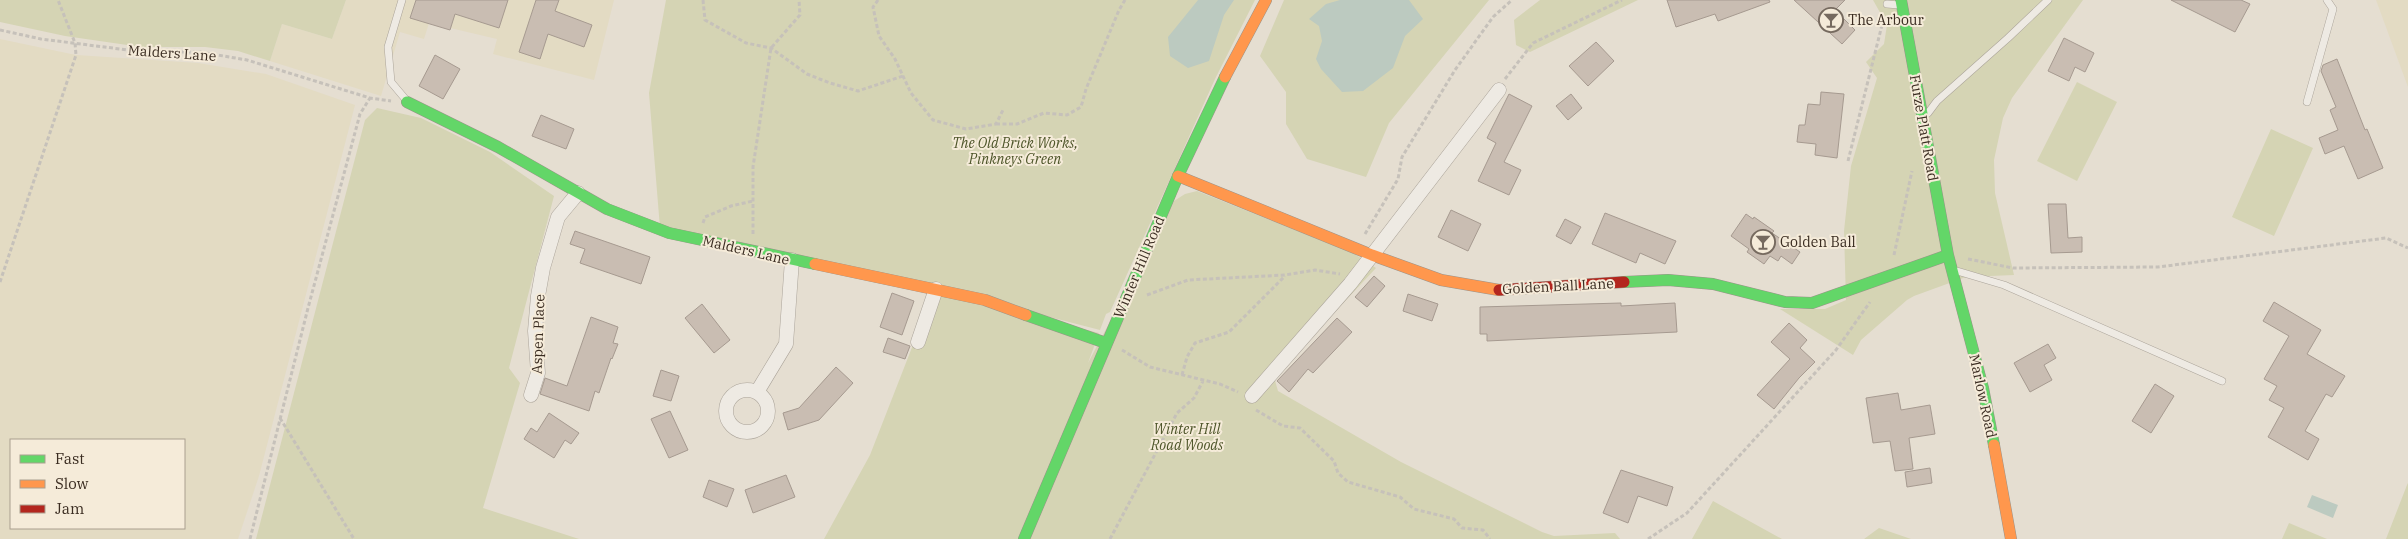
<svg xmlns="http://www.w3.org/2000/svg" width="2408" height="539" viewBox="0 0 2408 539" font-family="'IBM Plex Serif',serif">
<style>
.farmland{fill:#e3dbc3;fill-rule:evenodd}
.green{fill:#d5d4b4}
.water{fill:#bccac0}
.building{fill:#c9bdb2;stroke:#a69a90}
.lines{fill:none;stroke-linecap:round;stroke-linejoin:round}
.lane-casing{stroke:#aba49a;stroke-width:8}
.street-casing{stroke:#aba49a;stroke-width:15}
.fast-casing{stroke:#9b938a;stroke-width:12}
.slow-casing{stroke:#9b938a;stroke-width:12}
.jam-casing{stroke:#9b938a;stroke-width:12}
.path{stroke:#c6c1ba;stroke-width:3;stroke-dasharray:4 2.5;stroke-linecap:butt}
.lane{stroke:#eeeae3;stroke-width:7}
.street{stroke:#eeeae3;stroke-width:14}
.fast{stroke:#63d668;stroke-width:11}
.slow{stroke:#ff974d;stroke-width:11}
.jam{stroke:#b3261e;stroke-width:11}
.labels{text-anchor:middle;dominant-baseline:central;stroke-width:4;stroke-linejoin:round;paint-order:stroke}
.poi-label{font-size:14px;fill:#3a2c21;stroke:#f5ebd9;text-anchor:start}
.street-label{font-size:14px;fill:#3a2c21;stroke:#f5ebd9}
.park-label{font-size:14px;font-style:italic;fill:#4d5529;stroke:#f5ebd9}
</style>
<rect width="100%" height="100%" fill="#e5ded1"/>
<path class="farmland" d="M346 0H614L594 80 493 54 497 39 429 23 424 39 400 32 381 96 270 61 282 24 332 39Z
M2376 0H2408V87Z
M0 39 76 55 198 63 266 74 355 105 259 476 238 539H0ZM11 440H184V528H11Z"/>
<path class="green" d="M0 0H346L332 39 282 24 270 61 238 51 205 47H141L65 36 0 22Z
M666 0H1255L1215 79 1110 312 1106 314 1100 330 934 287 660 228 649 93Z
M1284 0H1489L1389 123 1366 177 1307 159 1286 124V92L1260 56Z
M1540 0H1638L1530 52 1516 45 1514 20Z
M1873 0H2083L2012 98 2003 118 1994 160 1995 193 2014 275 1966 277 1914 296 1907 300 1861 340 1853 355 1780 309H1825L1846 300 1844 231 1851 166 1877 78 1866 62 1884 44 1887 25Z
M2077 82 2117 102 2077 181 2037 161Z
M377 108 421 118 490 152 554 196 509 368 520 383 483 508 579 539H256L365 120Z
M2271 129 2313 148 2274 236 2232 217Z
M1197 191 1353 253 1376 268 1274 377 1278 391 1401 462 1542 532 1554 536 1615 533 1620 539H824L870 455 934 291 1099 333 1088 363 1174 201 1185 194Z
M2408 483V539H2386L2407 485Z
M1713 501 1782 539H1692Z
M2289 523 2327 539H2282Z
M1879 528 1911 539H1864Z"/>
<path class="water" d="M1198 0H1234L1224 15 1209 61 1188 68 1170 56 1168 37Z
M1340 0H1409L1423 19 1405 36 1393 68 1363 91 1342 92 1321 69 1316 59 1322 41 1319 26 1309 19 1326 4Z
M2312 495 2338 505 2333 518 2307 507Z"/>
<path class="building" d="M416 0H508L499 28 455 14 450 30 410 18Z
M536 0H559L555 11 592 25 584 47 548 34 540 59 519 52Z
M1667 0H1769L1770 2 1718 21 1715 14 1676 27Z
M1794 0H1845L1835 10 1855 30 1842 44Z
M2171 0H2241L2250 4 2235 32Z
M2064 38 2094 53 2085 72 2075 67 2069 81 2048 71Z
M1596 42 1614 61 1588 86 1569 66Z
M435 55 460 69 443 99 419 86Z
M2337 59 2365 130 2367 129 2383 168 2358 179 2344 146 2325 154 2319 138 2338 130 2330 110 2336 107 2321 71 2323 65Z
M1821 92 1844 94 1837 158 1815 155 1816 144 1797 142 1799 125H1805L1808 104 1820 105Z
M1509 94 1532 106 1504 162 1521 170 1509 195 1478 181 1496 143 1487 138Z
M1571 94 1582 108 1568 120 1556 106Z
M541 115 574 129 566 149 532 136Z
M2048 204H2066L2068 238 2082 237V252L2051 253Z
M1451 210 1481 224 1468 251 1438 237Z
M1605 213 1676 241 1665 264 1640 253 1636 263 1592 244Z
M1746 214 1753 219 1754 217 1774 231 1772 233 1800 252 1792 264 1781 256 1778 261 1770 256 1764 264 1747 252 1749 249 1731 236Z
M1565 219 1581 227 1571 244 1556 236Z
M575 231 650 257 641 284 580 263 585 249 570 244Z
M1374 276 1385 286 1367 307 1355 297Z
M892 293 914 301 902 335 880 327Z
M1408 294 1438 304 1432 321 1403 311Z
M2274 302 2321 330 2307 354 2345 376 2332 397 2326 394 2305 431 2319 439 2308 460 2268 437 2284 408 2269 400 2277 386 2264 379 2289 336 2263 321Z
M1621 303V306L1675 303 1677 332 1487 341V334H1480V307Z
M702 304 730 340 714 353 685 318Z
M591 317 618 327 613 343 618 344 612 359 611 358 599 393 595 391 589 411 540 394 545 378 567 386Z
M1337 318 1352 332 1313 373 1308 369 1289 392 1277 381Z
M1789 323 1807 340 1800 348 1815 362 1799 378 1774 409 1757 395 1790 359 1771 342Z
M888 338 910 346 905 359 883 352Z
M2048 344 2056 358 2044 365 2052 380 2030 392 2014 363Z
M836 367 853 383 819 420 788 430 783 413 799 408Z
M661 370 679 376 671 401 653 396Z
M2155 384 2174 396 2151 433 2132 421Z
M1898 393 1901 410 1930 405 1935 434 1909 438 1913 469 1895 471 1890 441 1873 443 1866 398Z
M670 411 688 450 669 458 651 419Z
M549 413 579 433 571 444 565 440 554 458 524 439 531 428 537 432Z
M1930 468 1932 483 1907 487 1905 472Z
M1621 470 1673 487 1667 506 1638 496 1628 523 1603 513Z
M786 475 795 497 753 513 745 490Z
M709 480 734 489 727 507 703 497Z"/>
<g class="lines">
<defs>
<path id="lane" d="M402 0 388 47 391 82 407 101
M1887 4 1899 5
M2307 102 2333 9 2327 0
M1928 113 1937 101 2008 38 2048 0
M1957 271 2004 285 2222 381"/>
<path id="street" d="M918 342 936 289
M726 411a21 21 0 1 1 42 0a21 21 0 1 1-42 0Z
M757 392 786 344 792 260
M531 395 538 373 535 331 538 296 543 268 558 217 578 193
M1252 396 1350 284 1499 90"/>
<path id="fast" d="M1901 0 1948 255 1983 388 1994 445
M407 102 498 147 607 209 669 233 815 264
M1624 282 1668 280 1713 284 1785 302 1812 303 1948 255
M1026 315 1106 343
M1024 539 1178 176 1225 77"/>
<path id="slow" d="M1225 77 1266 0
M1178 176 1372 255 1441 280 1499 290
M815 264 985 300 1026 315
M1994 445 2011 539"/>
<path id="jam" d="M1499 290 1624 282"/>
</defs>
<use href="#lane" class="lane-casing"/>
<use href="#street" class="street-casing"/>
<use href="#fast" class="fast-casing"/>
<use href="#slow" class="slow-casing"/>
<use href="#jam" class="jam-casing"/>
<path class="path" d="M703 0 705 20 746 43 771 48 807 74 830 83 858 91 903 76
M878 0 873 7 879 36 895 59 911 93 933 120 966 129 996 124 1003 110
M0 30 41 39 144 52H200L247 60 370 98 391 101
M1505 79 1533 43 1622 0
M996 124H1017L1044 113 1067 115 1081 107 1086 89 1119 10 1125 0
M1848 161 1884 17
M703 223 705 217 731 206 753 201
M753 234V167L771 48 800 15 799 0
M1365 234 1398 179 1402 157 1455 70 1493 17 1512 0
M1894 255 1912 171
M1968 259 2013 268 2158 267 2386 238 2408 248
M0 282 76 55 75 43 58 0
M1147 295 1188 280 1285 275 1315 270 1340 274
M1122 350 1150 367 1220 384 1238 392
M1182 375 1187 357 1195 343 1229 332 1285 276
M1256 410 1283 426 1300 428 1334 461 1338 473 1348 482 1400 497 1414 509 1454 519 1462 528 1483 530 1490 539
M280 418 354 539
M250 539 308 308 360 114 370 98
M1110 539 1177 413 1194 398 1203 381
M1648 539 1687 513 1836 350 1870 302"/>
<use href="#lane" class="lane"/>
<use href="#street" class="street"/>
<use href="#fast" class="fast"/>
<use href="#slow" class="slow"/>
<use href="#jam" class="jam"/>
</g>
<defs>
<symbol id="bar-ring" viewBox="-11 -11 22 22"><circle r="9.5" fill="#f5ebd9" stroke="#766a5f" stroke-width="1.5"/><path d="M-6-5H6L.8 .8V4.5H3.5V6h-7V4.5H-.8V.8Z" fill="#766a5f"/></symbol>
</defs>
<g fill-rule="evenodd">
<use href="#bar-ring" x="1817" y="6" width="28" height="28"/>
<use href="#bar-ring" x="1749" y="228" width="28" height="28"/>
</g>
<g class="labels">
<g class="poi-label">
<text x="1848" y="20">The Arbour</text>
<text x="1780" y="242">Golden Ball</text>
</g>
<g class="street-label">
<text transform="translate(172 53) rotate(4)">Malders Lane</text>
<text transform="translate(1924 128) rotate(80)">Furze Platt Road</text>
<text transform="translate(746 250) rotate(13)">Malders Lane</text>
<text transform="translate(1139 267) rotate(-67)">Winter Hill Road</text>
<text transform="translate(1558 286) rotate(-3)">Golden Ball Lane</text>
<text transform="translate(538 334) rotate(-88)">Aspen Place</text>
<text transform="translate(1983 396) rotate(78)">Marlow Road</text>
</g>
<g class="park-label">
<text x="1015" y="143">The Old Brick Works,<tspan x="1015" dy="16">Pinkneys Green</tspan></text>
<text x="1187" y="429">Winter Hill<tspan x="1187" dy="16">Road Woods</tspan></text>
</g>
</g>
<rect x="10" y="439" width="175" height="90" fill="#f5ebd9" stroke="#aa9f8f"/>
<rect x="20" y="455" width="25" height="8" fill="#63d668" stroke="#aa9f8f"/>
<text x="55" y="464" font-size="15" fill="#3a2c21">Fast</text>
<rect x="20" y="480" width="25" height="8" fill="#ff974d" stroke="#aa9f8f"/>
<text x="55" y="489" font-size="15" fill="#3a2c21">Slow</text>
<rect x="20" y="505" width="25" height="8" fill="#b3261e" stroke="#aa9f8f"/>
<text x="55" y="514" font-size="15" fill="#3a2c21">Jam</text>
</svg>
